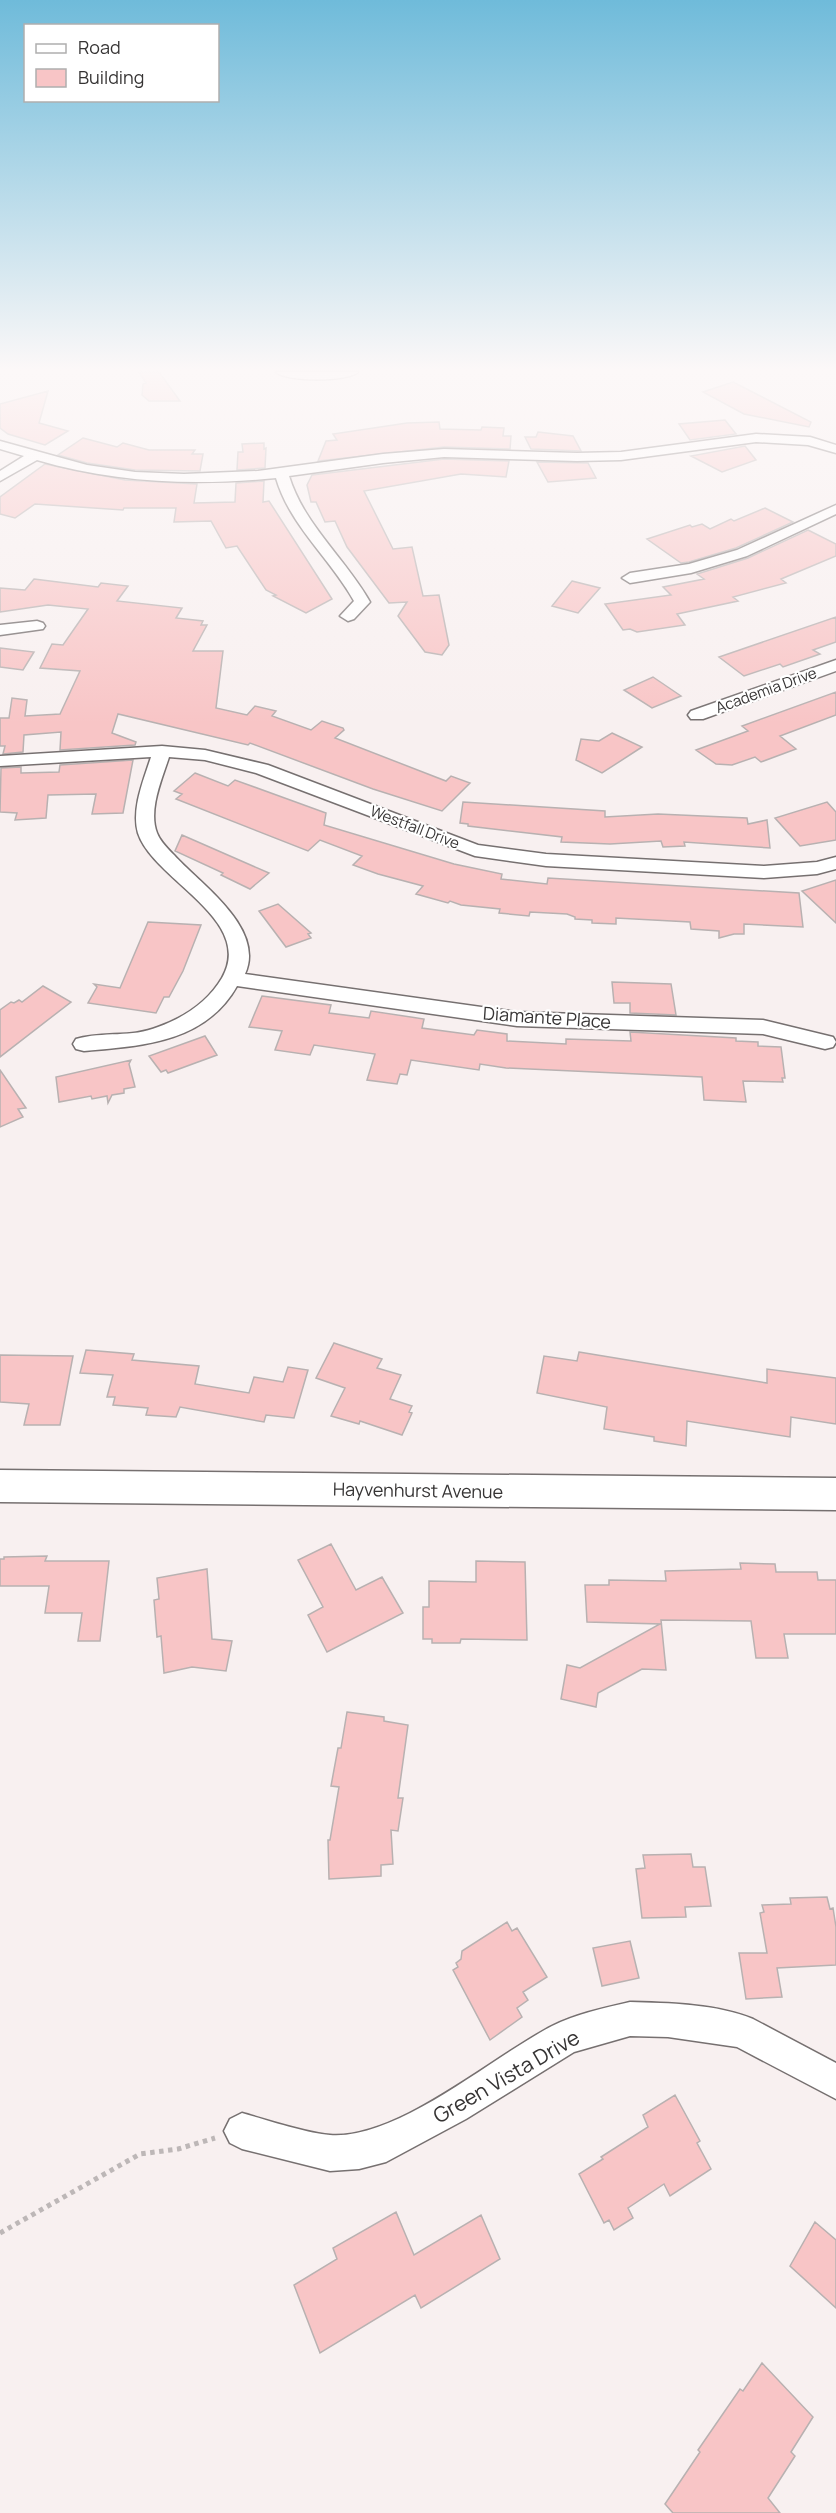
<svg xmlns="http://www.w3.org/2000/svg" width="836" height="2513" viewBox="0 0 836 2513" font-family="Manrope,sans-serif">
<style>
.building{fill:#f8c5c6;stroke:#b8b1b1;stroke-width:1.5}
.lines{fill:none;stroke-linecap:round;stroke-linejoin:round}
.minor-casing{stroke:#767070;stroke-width:3}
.secondary-casing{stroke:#767070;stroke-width:3}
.path{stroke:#bdb7b7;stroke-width:5;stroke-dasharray:4.5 4.5;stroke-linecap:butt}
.minor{fill:#fff;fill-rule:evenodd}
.secondary{fill:#fff;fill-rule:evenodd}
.labels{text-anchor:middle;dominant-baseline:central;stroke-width:4.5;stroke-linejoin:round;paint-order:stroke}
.far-street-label{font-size:15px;fill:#363434;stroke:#fff}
.street-label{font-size:18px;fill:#363434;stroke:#fff}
.near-street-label{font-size:21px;fill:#363434;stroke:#fff}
</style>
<rect width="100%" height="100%" fill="#f8f0f0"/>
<path class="building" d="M139 372H159L180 401H149L142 395 143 384 146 383Z
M733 382 811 422 809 427 744 414 703 392Z
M48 391 39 423 68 431 45 445 8 434 0 428V404Z
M725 420 736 434 690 440 679 424Z
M439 422 440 429 481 430 482 427 504 428 503 436H511L510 449 444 447 318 461 326 441 337 440 333 434 407 423Z
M538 432 573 436 581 451 531 449 525 437H536Z
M83 438 117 447 123 443 149 450H195L192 454H203L200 471 135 470 87 463 58 455Z
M264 443V449L266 448 265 468 237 470 238 452H243L242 444Z
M745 446 756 460 722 472 691 456Z
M444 459 509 461 506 477 461 474 364 491 393 549 412 547 423 596 439 595 449 645 442 655 425 652 398 616 407 602 389 603 347 547 335 521 325 522 316 502H311L307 485 312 475Z
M537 462 588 463 596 478 548 482Z
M45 464 125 480 197 484 194 503 235 502 236 483 264 481 263 502 269 501 332 599 306 613 273 596 276 595 266 590 237 546 226 548 211 521 174 522 176 508H124L123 510 35 504 15 518 0 514V497Z
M765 508 793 522 736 548 689 562 681 563 647 539 690 525 692 527 702 524 710 529 731 519 734 521Z
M808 530 836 544V556L781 579 786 583 733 597 738 601 677 614 685 625 637 632 630 629 623 630 605 604 671 595 663 587 704 579 697 574 748 558Z
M34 579 98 587 101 583 128 586 117 601 182 608 176 618 203 621 201 625H207L193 651H223L216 708 247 715 255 706 276 711 272 716 311 730 322 721 343 728 344 730 335 738 446 781 451 776 470 783 442 811 373 789 250 743 248 745 118 714 112 733 136 742 135 745 60 750 61 732 24 735 23 752 3 754 5 746H0V718H9L12 698 27 700 25 716 60 714 80 671 40 668 52 644 63 645 88 609 48 605 0 612V588L25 590Z
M572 581 600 588 578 613 552 606Z
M836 617V642L813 650 820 654 783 667 780 664 744 676 719 657Z
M0 648 34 652 23 670 0 667Z
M653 677 681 696 652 708 624 690Z
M836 692V715L780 736 796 749 761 762 755 757 732 765 716 764 696 750 748 731 742 726Z
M612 733 642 747 602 773 576 760 581 739 599 741Z
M133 760 123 813 92 814 96 794 48 795 46 818 15 820 17 813 0 812 1 768 21 767V773L59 772 60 765Z
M195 773 228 786 235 780 326 813 324 825 454 864 502 874 501 879 547 884 548 878 799 893 803 927 744 924V934H734L719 938V931L691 929 690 922 616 918V924L592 923V920L575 919V917L567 914 530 912 529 916 499 913 500 909 461 905 450 901 448 903 416 894 423 886 378 874 353 865 362 856 320 840 308 851 176 799 182 794 174 791Z
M463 802 605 811V817L658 814 747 818 748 824 767 820 770 848 684 842 685 846 663 847 661 841 610 844 561 842 562 837 468 826V824L460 823Z
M827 802 836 812V840L800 846 775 818Z
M182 835 269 873 250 889 221 875 223 873 175 851Z
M836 880V923L802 891Z
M278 904 311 933 308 934 311 938 286 947 259 911Z
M148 922 201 925 183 971 169 997H164L156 1013 88 1003 97 987 94 984 120 988Z
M612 982 671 984 676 1015 630 1013V1003H614Z
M43 986 71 1002 0 1057V1010L11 1002 14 1003 19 1000 22 1002Z
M262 996 331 1005 329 1013 369 1018 371 1011 424 1019 422 1028 474 1035 477 1030 507 1034V1041L566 1044V1039L631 1041 630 1032 736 1038V1041L758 1042V1046L781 1047 785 1078H782L783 1082 743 1081 746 1102 704 1100 702 1077 506 1068 480 1064 479 1070 411 1060 407 1075 400 1074 397 1084 367 1080 375 1054 314 1045 310 1055 275 1050 282 1031 249 1027Z
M205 1036 217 1055 168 1073 166 1070 161 1072 149 1056Z
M131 1060 129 1064 135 1087 124 1089V1093L112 1095 108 1103 107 1096 92 1099 91 1096 59 1102 56 1077Z
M0 1070 26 1108 18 1109 23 1117 0 1127Z
M334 1343 382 1359 377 1368 401 1375 390 1399 412 1406 409 1412 412 1413 402 1435 360 1421 359 1424 331 1416 345 1388 316 1378Z
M86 1350 134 1354 132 1360 199 1366 195 1384 249 1393 254 1377 283 1382 288 1367 308 1370 294 1418 266 1415 264 1422 180 1407 176 1417 146 1415 148 1408 113 1405 115 1397H107L113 1375 80 1373Z
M579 1352 767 1383V1369L836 1378V1424L791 1417 790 1437 687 1421 686 1446 654 1441V1437L604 1429 607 1407 537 1393 544 1356 577 1361Z
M0 1355 73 1356 60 1425H24L29 1404 0 1402Z
M331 1544 356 1590 382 1577 403 1613 327 1652 308 1615 323 1607 298 1560Z
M47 1556 45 1561H109L100 1641H78L82 1613H45L49 1586H0V1559H4V1557Z
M476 1561 525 1562 527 1640 461 1639 460 1643H432V1639H423V1607H429V1581L476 1582Z
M740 1563 775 1564 776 1572H817L818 1580H836V1634H784L788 1658H756L751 1621 661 1620 666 1670 642 1669 598 1693 596 1707 561 1699 567 1665 580 1668 660 1624 587 1622 585 1585H609V1580L666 1581 665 1571 741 1569Z
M207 1569 212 1639 232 1641 226 1671 192 1667 164 1673 161 1636 157 1637 154 1600 159 1599 157 1578Z
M347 1712 384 1717V1721L408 1725 398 1798H403L398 1831 391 1830 393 1864 381 1865V1876L329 1879 328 1840H330L339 1787 331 1786 338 1748H341Z
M691 1854 693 1867H705L711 1906 685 1907 686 1917 642 1918 636 1869 645 1868 643 1855Z
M827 1897 830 1909 833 1908 836 1927V1965L777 1968 782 1997 746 1999 739 1953H767L760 1913 764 1912 762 1905 791 1904 790 1898Z
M507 1922 512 1931 517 1928 547 1977 523 1992 528 2000 517 2008 522 2017 490 2040 453 1970 458 1967 456 1963 461 1959 462 1951Z
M630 1941 639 1978 602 1986 593 1948Z
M675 2095 700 2141 697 2143 711 2169 670 2196 664 2184 628 2208 633 2218 614 2230 609 2220 604 2223 579 2174 603 2159 601 2157 648 2127 643 2115Z
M396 2212 414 2255 481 2215 500 2259 421 2308 415 2295 320 2353 294 2285 337 2259 333 2248Z
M815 2222 836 2240V2308L790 2266Z
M762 2363 813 2417 791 2452 795 2456 768 2498 780 2513H673L665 2504 700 2452 698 2450 740 2389 743 2391Z"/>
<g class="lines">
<defs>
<path id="minor" d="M276 372H358C348 382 286 382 276 372Z
M756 434 810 437 836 445V453L808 445 756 442 621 460 577 461 444 457 383 463 289 476C304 525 345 558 370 602L354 619 348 621 340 616 354 601C330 558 290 526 276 478 194 486 115 483 37 460L0 481V471L24 456 0 449V441L87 465 135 472 184 474 258 471 383 454 444 449 577 453 621 452Z
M836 505V514L747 556 691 573 630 583 622 578 630 573 689 564 737 550Z
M37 621 43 623 45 626 43 629 0 635V625Z
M836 660V671L703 719H691L688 715 691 711Z
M162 746 205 750 268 765 478 845 546 854 764 866 817 862 836 857V869L817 874 764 878 546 866 475 856 256 773 205 760 169 757C162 779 148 810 157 833 160 841 168 849 174 855 200 884 266 928 245 974L517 1012 763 1020 833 1037 836 1042 833 1047 825 1049 763 1034 517 1026 237 986C205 1043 141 1046 84 1051L76 1049 73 1044 76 1039C103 1031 132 1038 158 1027 183 1018 208 1002 222 978 256 919 153 880 138 833 131 809 144 779 151 757L0 766V756Z
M630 2002C668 2003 718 2004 753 2019L836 2063V2099L737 2047 668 2037 630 2036 574 2052 466 2119 386 2162 359 2169 330 2171 242 2149 230 2143 224 2131 230 2119 242 2113C267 2120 306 2133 330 2135 398 2140 492 2057 552 2026 576 2014 604 2008 630 2002Z"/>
<path id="secondary" d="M0 1470 836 1478V1510L0 1502Z"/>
</defs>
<use href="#minor" class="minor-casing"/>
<use href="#secondary" class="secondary-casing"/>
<path class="path" d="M0 2233 140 2154 178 2149 215 2138"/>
<use href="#minor" class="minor"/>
<use href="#secondary" class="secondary"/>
</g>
<linearGradient id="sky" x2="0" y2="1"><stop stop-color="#6fbbda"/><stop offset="0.51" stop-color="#fcf8f8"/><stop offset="1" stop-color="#fcf8f8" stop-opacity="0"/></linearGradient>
<rect width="836" height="724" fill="url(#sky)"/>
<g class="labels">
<g class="far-street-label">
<text transform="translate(766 690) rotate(-20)">Academia Drive</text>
<text transform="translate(415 827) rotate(21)">Westfall Drive</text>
</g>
<g class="street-label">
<text transform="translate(547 1017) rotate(4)">Diamante Place</text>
<text transform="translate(418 1490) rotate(1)">Hayvenhurst Avenue</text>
</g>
<g class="near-street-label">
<text transform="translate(506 2076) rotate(-30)">Green Vista Drive</text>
</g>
</g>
<rect x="24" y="24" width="195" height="78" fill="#ffffff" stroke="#afaeae" stroke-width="1.5"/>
<rect x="36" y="44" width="30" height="9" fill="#ffffff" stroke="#afaeae" stroke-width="1.5"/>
<text x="78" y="54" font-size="18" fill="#363434">Road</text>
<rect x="36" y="69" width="30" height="18" fill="#f8c5c6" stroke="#afaeae" stroke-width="1.5"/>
<text x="78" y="84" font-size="18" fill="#363434">Building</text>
</svg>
